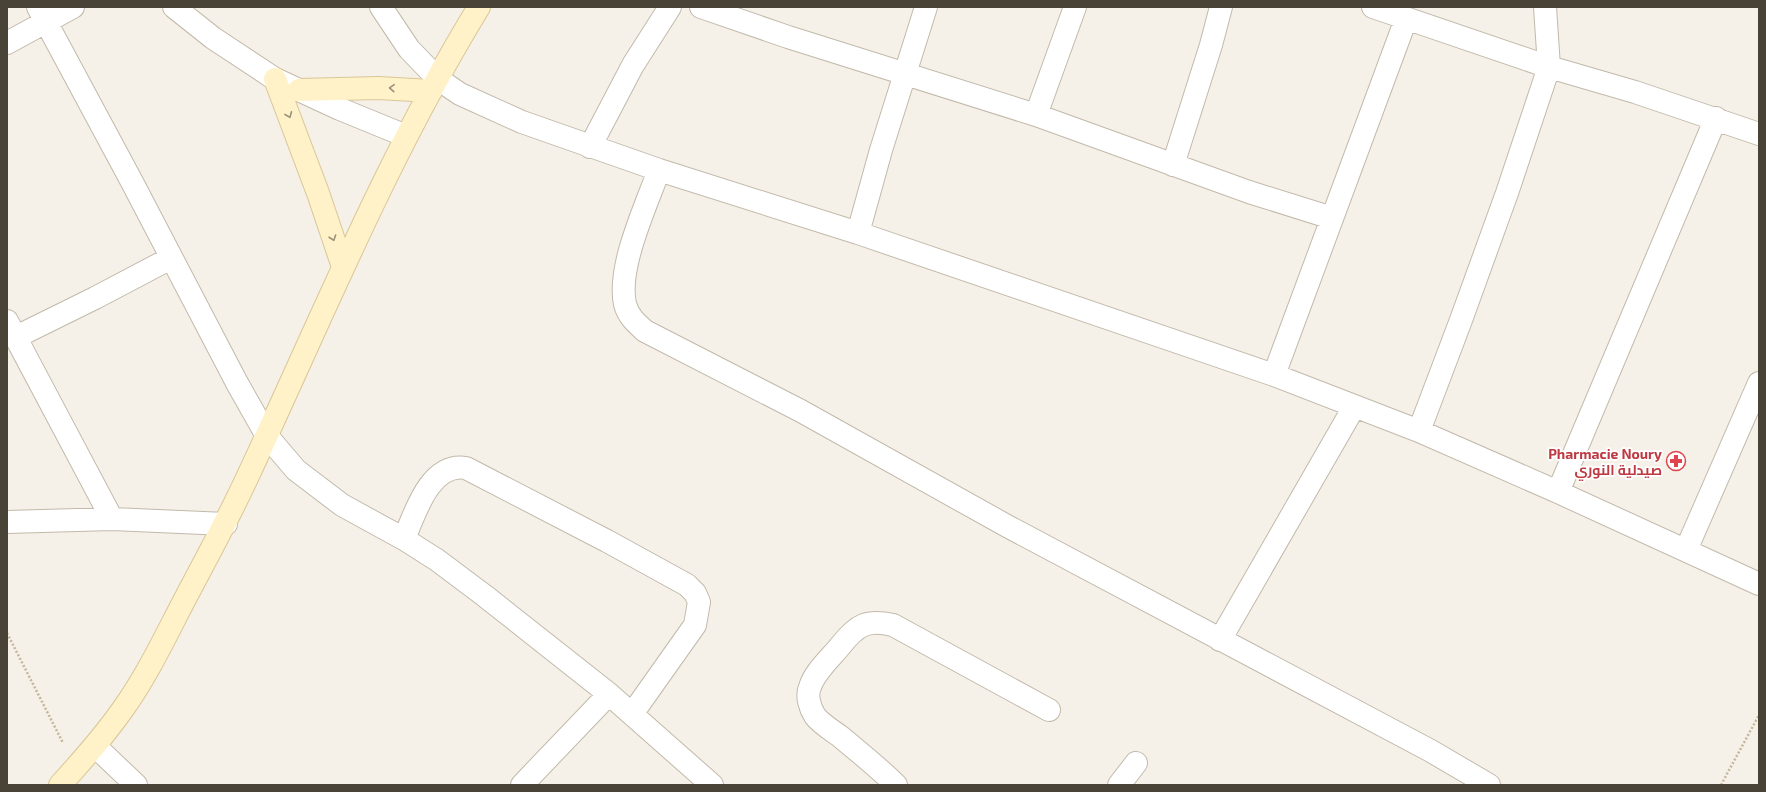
<svg xmlns="http://www.w3.org/2000/svg" width="1766" height="792" viewBox="0 0 1766 792" font-family="'Exo 2',Cairo,sans-serif">
<style>
.lines{fill:none;stroke-linecap:round;stroke-linejoin:round}
.street-casing{stroke:#c2b9aa;stroke-width:24}
.secondary-casing{stroke:#d9c695;stroke-width:24}
.path{stroke:#c5b59a;stroke-width:2.5;stroke-dasharray:2 2;stroke-linecap:butt}
.street{stroke:#fff;stroke-width:22}
.secondary{stroke:#fff2c8;stroke-width:22}
.oneway{stroke:#9b9178}
.labels{text-anchor:middle;dominant-baseline:central;stroke-width:3.5;stroke-linejoin:round;paint-order:stroke}
.health-label{font-size:14px;font-weight:bold;fill:#be3a42;stroke:#fff;text-anchor:end}
</style>
<rect width="100%" height="100%" fill="#f5f1e8"/>
<g class="lines">
<defs>
<path id="street" d="M38 7 132 182 237 383 267 436 296 470 342 505 404 539 437 560 485 596 609 694 712 785
M174 7 213 38 275 79 340 109 406 136
M381 7 409 49 438 79 460 94 522 122 659 170 858 233 1274 375 1419 431 1558 492 1759 584
M701 7 788 37 1036 115 1249 192 1332 218
M1373 7 1549 67 1635 92 1759 134
M7 43 73 7
M1036 115 1075 7
M590 147 633 65 670 7
M1173 165 1211 45 1221 7
M659 170C646 206 617 267 625 304 628 316 636 323 645 331L801 411 1007 526 1431 751 1489 785
M858 233 881 150 926 7
M7 321 112 519
M16 337 95 298 171 258
M1274 375 1406 19
M1419 431 1461 320 1507 193 1549 67 1545 7
M1558 492 1716 118
M7 522 112 519 226 524
M404 539C415 513 430 462 466 468L607 541 687 585 695 593 699 602 695 625 632 714
M1686 550 1759 383
M1220 640 1354 407
M95 746 136 785
M522 785 609 694
M896 785C879 768 860 753 841 737 833 731 821 724 815 716 810 708 806 696 810 687 815 671 831 658 841 645 857 625 867 619 893 625L1049 710
M1119 785 1136 763"/>
<path id="secondary" d="M275 79 318 193 343 267
M299 90 378 88 431 91
M60 785C82 761 104 736 123 709 148 674 166 635 186 597 207 557 228 519 247 478 321 320 387 157 479 7"/>
</defs>
<use href="#street" class="street-casing"/>
<use href="#secondary" class="secondary-casing"/>
<path class="path" d="M7 633 63 743
M1721 785 1759 715"/>
<use href="#street" class="street"/>
<use href="#secondary" class="secondary"/>
</g>
<defs><path id="oneway-chevron" d="M-2-3.5L2.5 0L-2 3.5" fill="none" stroke-width="1.6" stroke-linecap="round" stroke-linejoin="round"/></defs>
<g class="oneway">
<use href="#oneway-chevron" transform="translate(392 88) rotate(-176)"/>
<use href="#oneway-chevron" transform="translate(289 115) rotate(68)"/>
<use href="#oneway-chevron" transform="translate(333 238) rotate(71)"/>
</g>
<defs>
<symbol id="pharmacy-ring" viewBox="-11 -11 22 22"><circle r="9.5" fill="#fff" stroke="#e0444e" stroke-width="1.5"/><path d="M-2-6h4v4h4v4h-4v4h-4v-4h-4v-4h4Z" fill="#e0444e"/></symbol>
</defs>
<g fill-rule="evenodd">
<use href="#pharmacy-ring" x="1665" y="450" width="22" height="22"/>
</g>
<g class="labels">
<g class="health-label">
<text x="1662" y="453">Pharmacie Noury<tspan x="1662" dy="16">صيدلية النوري</tspan></text>
</g>
</g>
<rect width="1766" height="792" fill="none" stroke="#494236" stroke-width="16"/>
</svg>
